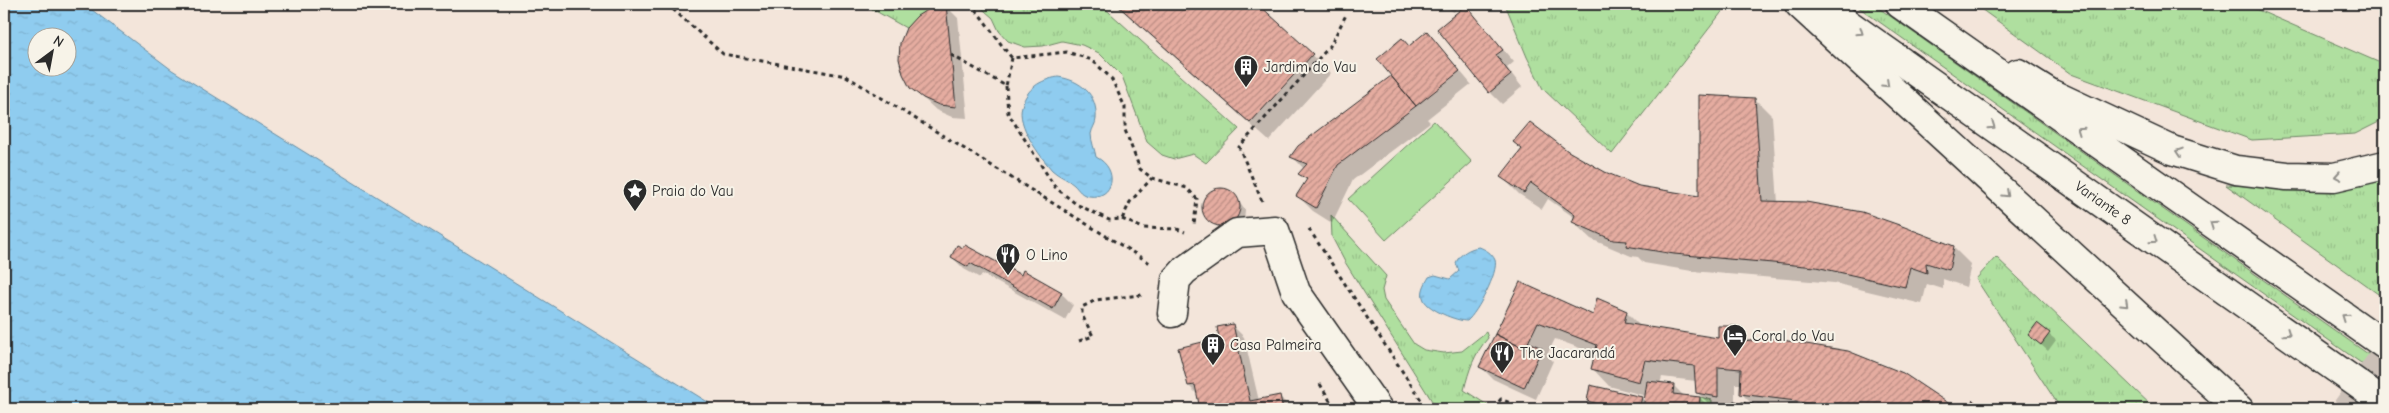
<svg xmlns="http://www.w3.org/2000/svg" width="2389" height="413" viewBox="0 0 2389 413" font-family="'Comic Neue',sans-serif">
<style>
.grass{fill:url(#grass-tufts);stroke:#6d8565}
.garden{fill:#afdf9f;stroke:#6d8565}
.water{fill:url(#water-ripples);stroke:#678ca1;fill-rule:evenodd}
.shadow{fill:#0003}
.building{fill:url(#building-hatch);stroke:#2b2b2b}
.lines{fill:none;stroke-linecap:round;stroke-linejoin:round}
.street-tunnel{stroke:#cbc0b7;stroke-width:28;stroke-dasharray:28 14;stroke-linecap:butt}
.street-casing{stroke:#2b2b2b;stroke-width:31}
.secondary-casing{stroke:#2b2b2b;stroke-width:31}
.path{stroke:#2b2b2b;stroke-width:3;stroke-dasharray:4 4;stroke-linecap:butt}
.street{stroke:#f7f3e8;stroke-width:28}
.secondary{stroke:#f7f3e8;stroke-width:28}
.oneway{stroke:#918f8a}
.labels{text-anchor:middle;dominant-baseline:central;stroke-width:4;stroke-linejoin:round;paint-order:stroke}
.poi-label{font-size:15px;fill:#2b2b2b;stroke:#f7f3e8;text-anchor:start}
.street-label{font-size:15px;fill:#2b2b2b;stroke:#f7f3e8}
</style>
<defs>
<pattern id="grass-tufts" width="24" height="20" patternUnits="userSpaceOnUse" patternTransform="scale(1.25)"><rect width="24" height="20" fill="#afdf9f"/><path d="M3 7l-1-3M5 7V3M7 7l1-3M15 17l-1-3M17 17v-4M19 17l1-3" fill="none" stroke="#97c089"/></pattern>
<pattern id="water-ripples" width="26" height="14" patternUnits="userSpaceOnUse" patternTransform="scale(1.25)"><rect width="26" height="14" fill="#8fccef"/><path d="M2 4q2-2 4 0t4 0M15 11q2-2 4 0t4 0" fill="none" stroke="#7cafcd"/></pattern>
<pattern id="building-hatch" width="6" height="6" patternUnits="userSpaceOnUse" patternTransform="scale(1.25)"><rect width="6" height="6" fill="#e5aca0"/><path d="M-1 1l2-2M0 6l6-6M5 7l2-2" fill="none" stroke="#ba8c83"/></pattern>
</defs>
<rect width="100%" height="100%" fill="#f3e5da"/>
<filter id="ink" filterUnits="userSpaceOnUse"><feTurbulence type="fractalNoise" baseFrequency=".02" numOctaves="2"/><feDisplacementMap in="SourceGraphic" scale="10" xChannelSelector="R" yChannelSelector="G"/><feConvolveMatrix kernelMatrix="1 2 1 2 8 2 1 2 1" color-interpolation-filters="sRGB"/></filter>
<g filter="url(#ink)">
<path class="grass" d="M863 4H933L906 28Z
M977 4H1100L1239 129 1206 163 1193 154 1174 159 1162 155 1147 142 1122 76 1099 53 1082 45 1062 41 1043 46 1025 47 1008 41 999 31 993 18Z
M1505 4H1728L1612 154 1543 89 1527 57Z
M1854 4H1873L2385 366V380Z
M1974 4H2244L2385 65V119L2355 134 2252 140 2071 74Z
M2385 177V299L2226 185 2346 189Z
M1331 215 1386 276 1382 290 1384 300 1414 344 1424 350 1444 353 1462 351 1486 332 1488 338C1474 354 1469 370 1464 390L1489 406 1490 409H1437L1345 262 1332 237Z
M1996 257 2155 409H2061L1976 279Z
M1700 397 1712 400V409H1699Z"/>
<path class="garden" d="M1434 121 1472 162 1386 240 1348 199Z"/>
<path class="water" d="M4 4H84L172 70 719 409H4ZM38 38H68V68H38Z
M1058 77C1080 80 1098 94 1096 119 1096 124 1092 128 1091 134 1091 141 1095 150 1096 157 1120 169 1114 200 1089 196 1081 195 1079 190 1074 185 1068 179 1058 176 1052 170 1040 156 1016 125 1022 106 1027 88 1040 80 1058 77Z
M1479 247C1485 249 1492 253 1495 260 1499 272 1477 313 1467 321 1456 321 1429 310 1424 300 1420 292 1425 284 1429 277L1435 275 1450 279 1459 271 1456 263C1459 254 1470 248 1479 247Z"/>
<path class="shadow" d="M1115 4H1256L1331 73 1269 141Z
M1440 4H1459L1454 12Z
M946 6 958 18 968 118 952 117 936 110 911 87Z
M1466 7 1514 62 1507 68 1522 87 1502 104 1490 92Z
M1438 45 1471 84 1427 119 1430 122 1353 180 1332 223 1313 211 1298 196 1307 181 1300 174 1304 169 1292 156 1397 80 1409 47Z
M1755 99 1772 116 1778 203 1954 248 1971 265 1966 287 1943 279V289L1927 284 1922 304 1834 283 1692 271 1644 263 1638 257 1631 256 1591 239 1573 222 1575 218 1548 199 1542 209 1519 194 1502 177 1523 150 1514 141 1567 152 1605 173 1639 187 1700 197Z
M1222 189 1236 198 1245 210 1244 222 1220 229 1204 213V201L1211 192Z
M952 257 1021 277 1061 293 1073 305 1065 320 982 274 980 278 964 269Z
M1520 284 1593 317 1626 312 1642 328 1719 339 1736 327 1751 342 1903 374 1955 409H1757L1741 393 1742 384H1735V409H1714L1697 392 1696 381 1662 377 1660 384 1673 385 1685 397 1700 398 1711 409H1602L1595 408 1588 401 1642 398 1645 402 1646 396 1609 386 1592 368 1596 354 1555 339 1547 355 1553 361 1536 399 1493 379 1481 367Z
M1232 325 1244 337 1259 401 1279 396 1292 409H1202L1198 395 1189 386Z
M2037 325 2056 340 2048 351 2030 335Z"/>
<path class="building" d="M946 4 951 55 956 107 939 105 923 98 910 88 903 74 899 59 900 43 906 28 917 16 930 8Z
M1116 4H1258L1313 54 1250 123Z
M1466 5 1503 50 1496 55 1511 75 1489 93 1437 29Z
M1427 31 1460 71 1416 106 1377 59 1402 38 1409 46Z
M1391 76 1416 106 1338 165 1316 208 1296 196 1307 179 1298 174 1307 164 1290 157 1298 146Z
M1699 95 1755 98 1762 201 1806 202 1862 212 1902 226 1954 246 1949 270 1926 263 1927 273 1910 267 1905 287 1816 267 1674 254 1626 246 1627 241 1613 240 1572 222 1575 215 1531 183 1524 193 1500 177 1522 149 1513 142 1530 122 1568 151 1605 172 1639 186 1699 196Z
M1202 207a19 19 0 1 1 38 0a19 19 0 1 1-38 0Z
M957 245 963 248 965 245 1021 275 1023 270 1062 292 1053 309 970 263 968 267 951 257Z
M1520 282 1593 315 1597 298 1627 311 1624 323 1718 338V326H1737L1738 343 1770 338 1848 351 1903 373 1957 409H1828L1796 401 1740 394 1741 369 1718 367V397L1696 393 1694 366 1645 360 1639 382 1591 369 1597 345 1538 322 1525 349 1495 334Z
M2037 323 2050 333 2041 345 2028 335Z
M1233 324 1250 401 1280 395 1283 409H1200L1195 385 1188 386 1178 348 1219 338 1217 327Z
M1495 334 1525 349 1528 342 1542 348 1524 388 1479 367Z
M1647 381 1674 384 1673 394 1700 397 1699 409H1643Z
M1590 385 1642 397 1639 409H1619L1587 401Z
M1973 400 1982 409H1964Z"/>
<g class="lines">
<path class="street-tunnel" d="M2346 409 2385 355"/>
<defs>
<path id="street" d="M1799 4 2239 409
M2018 73 2050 93 2172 150 2236 170 2287 176 2334 177 2385 165
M1172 313 1176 280 1185 270 1237 233 1275 230 1296 292 1378 409"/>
<path id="secondary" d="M1820 4 2385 403
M1900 4 2385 345"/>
</defs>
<use href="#street" class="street-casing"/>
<use href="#secondary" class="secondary-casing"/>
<path class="path" d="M667 4 723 54 846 76 1150 263
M970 4C986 20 997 41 1012 58L1067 52 1092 60 1111 78 1125 107V130L1140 169 1152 178 1187 188 1197 199 1194 225
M951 55 1006 86 1012 58
M1006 86 1008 113 1055 187 1076 204 1109 220 1122 219 1130 202 1152 178
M1262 201 1239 147 1330 46 1346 15
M1122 219 1143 228 1177 229 1185 232
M1309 229 1427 409
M1079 341 1093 336 1082 315V307L1096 300 1141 295 1144 293
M1320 384 1335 409
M1498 409 1497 404 1501 399 1524 409
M1719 409 1734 402 1784 409"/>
<use href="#street" class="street"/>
<use href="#secondary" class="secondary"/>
</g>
<defs><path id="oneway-chevron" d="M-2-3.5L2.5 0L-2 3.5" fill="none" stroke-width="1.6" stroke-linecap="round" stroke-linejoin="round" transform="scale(1.25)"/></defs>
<g class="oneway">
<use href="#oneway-chevron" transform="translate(1860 32) rotate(35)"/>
<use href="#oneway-chevron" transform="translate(1886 84) rotate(43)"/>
<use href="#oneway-chevron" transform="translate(1992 126) rotate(35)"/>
<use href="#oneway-chevron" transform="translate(2080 130) rotate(-145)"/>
<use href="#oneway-chevron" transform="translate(2179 152) rotate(-162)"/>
<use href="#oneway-chevron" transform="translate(2338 176) rotate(170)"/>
<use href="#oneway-chevron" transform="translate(2006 194) rotate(43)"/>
<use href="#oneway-chevron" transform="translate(2213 224) rotate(-145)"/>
<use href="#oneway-chevron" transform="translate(2154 240) rotate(35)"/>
<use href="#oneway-chevron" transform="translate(2125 304) rotate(43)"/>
<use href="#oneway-chevron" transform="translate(2345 317) rotate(-145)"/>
<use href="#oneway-chevron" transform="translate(2287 333) rotate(35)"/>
</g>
</g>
<defs>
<symbol id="building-pin" viewBox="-11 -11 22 30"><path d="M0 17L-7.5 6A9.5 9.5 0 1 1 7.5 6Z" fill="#2b2b2b" stroke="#f7f3e8"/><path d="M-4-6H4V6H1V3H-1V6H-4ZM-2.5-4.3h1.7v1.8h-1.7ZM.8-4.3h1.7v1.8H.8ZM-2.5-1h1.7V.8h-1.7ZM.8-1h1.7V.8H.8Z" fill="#fff"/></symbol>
<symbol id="sight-pin" viewBox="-11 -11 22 30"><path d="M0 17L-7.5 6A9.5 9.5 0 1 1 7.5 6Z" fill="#2b2b2b" stroke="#f7f3e8"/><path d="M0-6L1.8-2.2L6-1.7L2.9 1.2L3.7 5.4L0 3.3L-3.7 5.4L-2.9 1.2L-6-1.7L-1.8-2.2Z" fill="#fff"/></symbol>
<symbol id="restaurant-pin" viewBox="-11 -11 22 30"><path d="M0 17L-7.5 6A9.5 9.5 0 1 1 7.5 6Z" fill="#2b2b2b" stroke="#f7f3e8"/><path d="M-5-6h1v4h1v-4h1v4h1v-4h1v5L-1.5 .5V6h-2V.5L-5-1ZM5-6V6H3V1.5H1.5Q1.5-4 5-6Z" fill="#fff"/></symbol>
<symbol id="hotel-pin" viewBox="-11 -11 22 30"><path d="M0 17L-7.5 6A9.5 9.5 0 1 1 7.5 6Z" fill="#2b2b2b" stroke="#f7f3e8"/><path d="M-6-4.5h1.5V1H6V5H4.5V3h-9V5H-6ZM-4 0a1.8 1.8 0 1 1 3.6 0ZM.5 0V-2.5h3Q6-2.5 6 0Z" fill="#fff"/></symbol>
</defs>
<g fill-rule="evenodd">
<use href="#building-pin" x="1232" y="53" width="28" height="38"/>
<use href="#sight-pin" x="621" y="177" width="28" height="38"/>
<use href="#restaurant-pin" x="994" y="241" width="28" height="38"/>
<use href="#hotel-pin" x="1721" y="322" width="28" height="38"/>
<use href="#building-pin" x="1199" y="331" width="28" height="38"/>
<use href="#restaurant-pin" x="1488" y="339" width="28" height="38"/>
</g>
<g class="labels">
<g class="poi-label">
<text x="1264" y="67">Jardim do Vau</text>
<text x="652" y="191">Praia do Vau</text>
<text x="1026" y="255">O Lino</text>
<text x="1752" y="336">Coral do Vau</text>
<text x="1230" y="345">Casa Palmeira</text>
<text x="1520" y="353">The Jacarandá</text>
</g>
<g class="street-label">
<text transform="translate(2103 203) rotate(35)">Variante 8</text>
</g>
</g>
<rect width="2389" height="413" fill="none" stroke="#f7f3e8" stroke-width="20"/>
<rect x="10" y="10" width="2369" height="393" fill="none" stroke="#2b2b2b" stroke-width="2" filter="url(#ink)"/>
<g transform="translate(52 52) rotate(32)"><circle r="24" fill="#f7f3e8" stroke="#a5a39c"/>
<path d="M0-4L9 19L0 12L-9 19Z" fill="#2b2b2b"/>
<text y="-8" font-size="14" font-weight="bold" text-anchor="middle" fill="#2b2b2b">N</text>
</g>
</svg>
